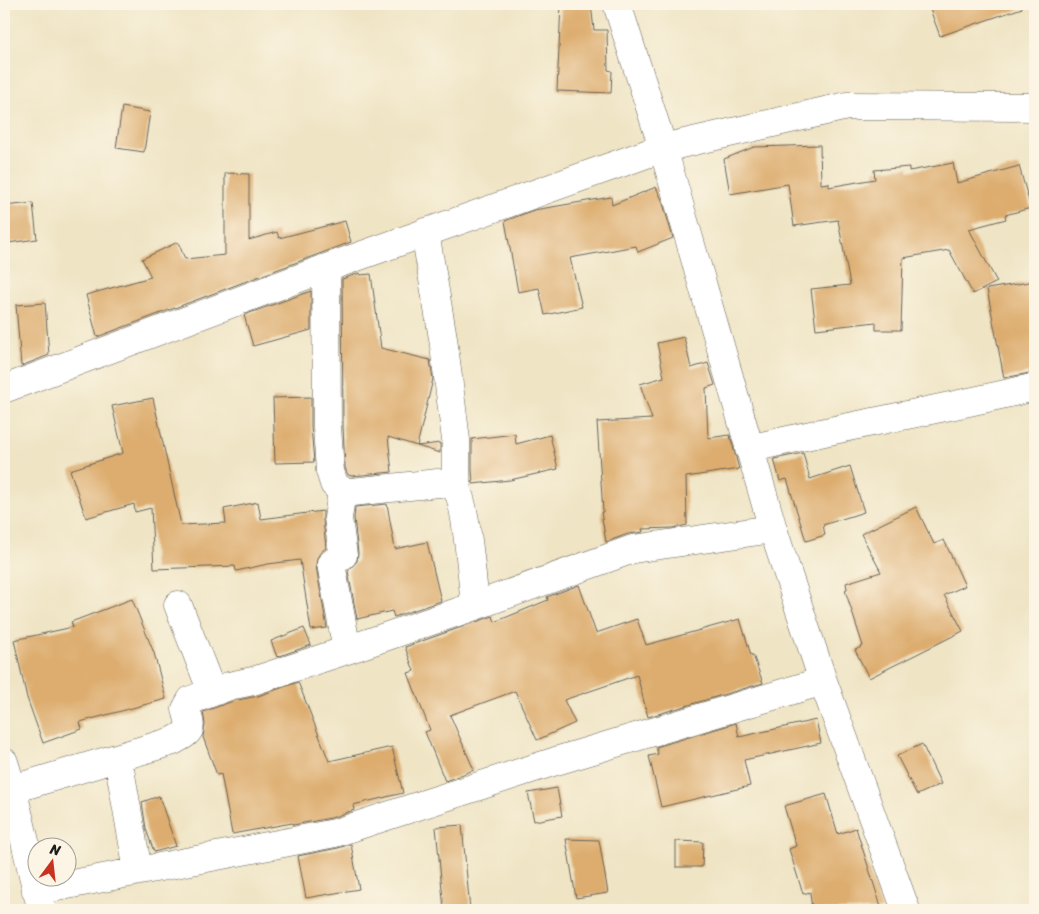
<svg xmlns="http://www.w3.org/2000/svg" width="1039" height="914" viewBox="0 0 1039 914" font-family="Sriracha,sans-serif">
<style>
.building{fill:#ddad70}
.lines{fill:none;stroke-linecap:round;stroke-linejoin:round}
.minor-casing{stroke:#666257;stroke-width:29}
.minor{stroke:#fff;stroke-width:28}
</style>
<rect width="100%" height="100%" fill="#fcf5e5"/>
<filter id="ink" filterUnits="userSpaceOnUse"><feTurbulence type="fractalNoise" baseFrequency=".02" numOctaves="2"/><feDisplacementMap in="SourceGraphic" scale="10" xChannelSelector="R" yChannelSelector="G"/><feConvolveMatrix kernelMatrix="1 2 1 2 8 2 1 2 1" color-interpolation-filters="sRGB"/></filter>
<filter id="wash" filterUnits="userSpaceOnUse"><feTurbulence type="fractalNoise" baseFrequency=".0096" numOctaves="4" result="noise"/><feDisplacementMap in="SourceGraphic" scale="20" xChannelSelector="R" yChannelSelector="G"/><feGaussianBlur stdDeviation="1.12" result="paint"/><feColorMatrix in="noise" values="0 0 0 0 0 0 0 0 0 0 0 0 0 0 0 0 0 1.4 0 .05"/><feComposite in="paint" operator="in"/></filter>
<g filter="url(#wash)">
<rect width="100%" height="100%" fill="#efe4c4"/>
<g id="blocks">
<path class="building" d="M561 4H591L594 30H607L608 70 612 71 611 93 557 91Z
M928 4H1021L1022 8 940 36Z
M122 107 150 112 144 152 116 148Z
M820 145 821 184 829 183V187L875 179 874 170 909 167V171L953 163 957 183 1019 166 1031 208 1005 215 1006 219 969 229 997 282 973 294 949 250 903 258 901 330H876V322L816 329 811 289 850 285 838 220 794 226 788 184 730 194 724 159 754 147Z
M225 173 249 174V240L277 232 279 238 345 221 351 242 97 337 86 295 151 277 142 259 178 242 185 259 225 255Z
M656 187 662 200 673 238 638 252 636 246 570 258 582 307 545 315 539 288 518 292 505 221 534 210 611 197 612 205Z
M33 203 37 239 8 243 4 206Z
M360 273V275L371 274 381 348 430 360 433 379 417 446 440 443V453L388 437 392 472 352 476 348 475 345 468 343 426 342 279Z
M1035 281V372L1004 378 987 289Z
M311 291V330L253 346 244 315Z
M45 303 49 355 21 366 16 305Z
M684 337 691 368 708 363 715 385 706 388 708 438 730 435 739 469 686 477 687 525 673 528 642 529 643 532 628 534 606 542 601 512H603L597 422 652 419 640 384 664 377 657 343Z
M311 397V427L314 462 275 463 273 398Z
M153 398 181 525 226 523 224 509 258 502 261 519 323 511V520L326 548 321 552 317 558 316 566 327 628 311 630 300 560 268 564 236 571 235 566 154 569 151 508 135 512 134 504 86 518 70 470 123 453 112 406Z
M515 434 516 444 550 435 558 469 510 480 473 484 472 470V439Z
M803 453 810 479 850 466 864 512 823 525 825 535 806 541 787 479 780 481 774 459Z
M387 504 395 549 427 542 441 601 394 617 392 611 357 619 348 571 357 561 358 553 354 518 355 507Z
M916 507 934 544 944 540 965 586 944 595 963 631 869 678 855 650 863 646 845 590 847 589 846 583 881 572 861 534Z
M579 585 596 633 637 619 646 645 740 619 751 655H753L763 683 648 717 637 675 564 700 575 723 537 740 515 691 450 715 474 770 445 781 425 732 430 730 408 673 414 671 405 647 493 616 495 622 548 600 547 597Z
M132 599 154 653 166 699 80 722 82 729 43 743 27 698 14 640 73 627 71 622Z
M304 628 311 645 277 657 271 641Z
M298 682 329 761 392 747 403 793 353 805 354 810 331 818 293 825 292 823 232 834 221 774 217 775 203 737 205 724 203 712 233 701 258 696Z
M816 720 821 743 744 760 750 786 661 807 649 756 658 754 656 747 736 723 739 737Z
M922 744 941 784 917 795 897 756Z
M557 788 562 816 534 821 528 793Z
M826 794 838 834 856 828 882 910H812L810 892 803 894 789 849 796 846 784 806Z
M159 796 176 846 154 852 146 829 142 802Z
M462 825 470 910H444L436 827Z
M566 839 599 840 608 893 576 898Z
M676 841 703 842 702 867H676Z
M351 844 359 889 306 898 298 856 338 848Z"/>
</g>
</g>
<g filter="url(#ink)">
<use href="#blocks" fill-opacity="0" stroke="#666257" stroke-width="1"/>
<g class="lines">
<defs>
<path id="minor" d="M617 4 663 148 773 529 823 681 906 910
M425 232 443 338 456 440V489
M326 268 327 427 330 471 334 484 342 491 352 492 438 483C445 484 452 484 456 489 466 501 473 586 475 606
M4 389 326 268 663 148 847 106 1035 107
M749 449C844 426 941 410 1035 387
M342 491 338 518 343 555 331 564 347 650
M178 605 212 692
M118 758 138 871
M4 762C20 811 28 861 42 910
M13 789 173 741C193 730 192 731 186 709L191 700 229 686 253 681 347 650 475 606 633 549 773 529
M36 891 335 833 556 761 823 681"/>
</defs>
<use href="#minor" class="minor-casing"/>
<use href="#minor" class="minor"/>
</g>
</g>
<rect width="1039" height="914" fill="none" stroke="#fcf5e5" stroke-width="20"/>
<g transform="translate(52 862) rotate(15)"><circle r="24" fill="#fcf5e5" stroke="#a29e95"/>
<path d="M0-4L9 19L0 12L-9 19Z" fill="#c8321e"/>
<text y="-8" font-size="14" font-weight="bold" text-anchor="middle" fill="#1c1c1c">N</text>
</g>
</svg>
